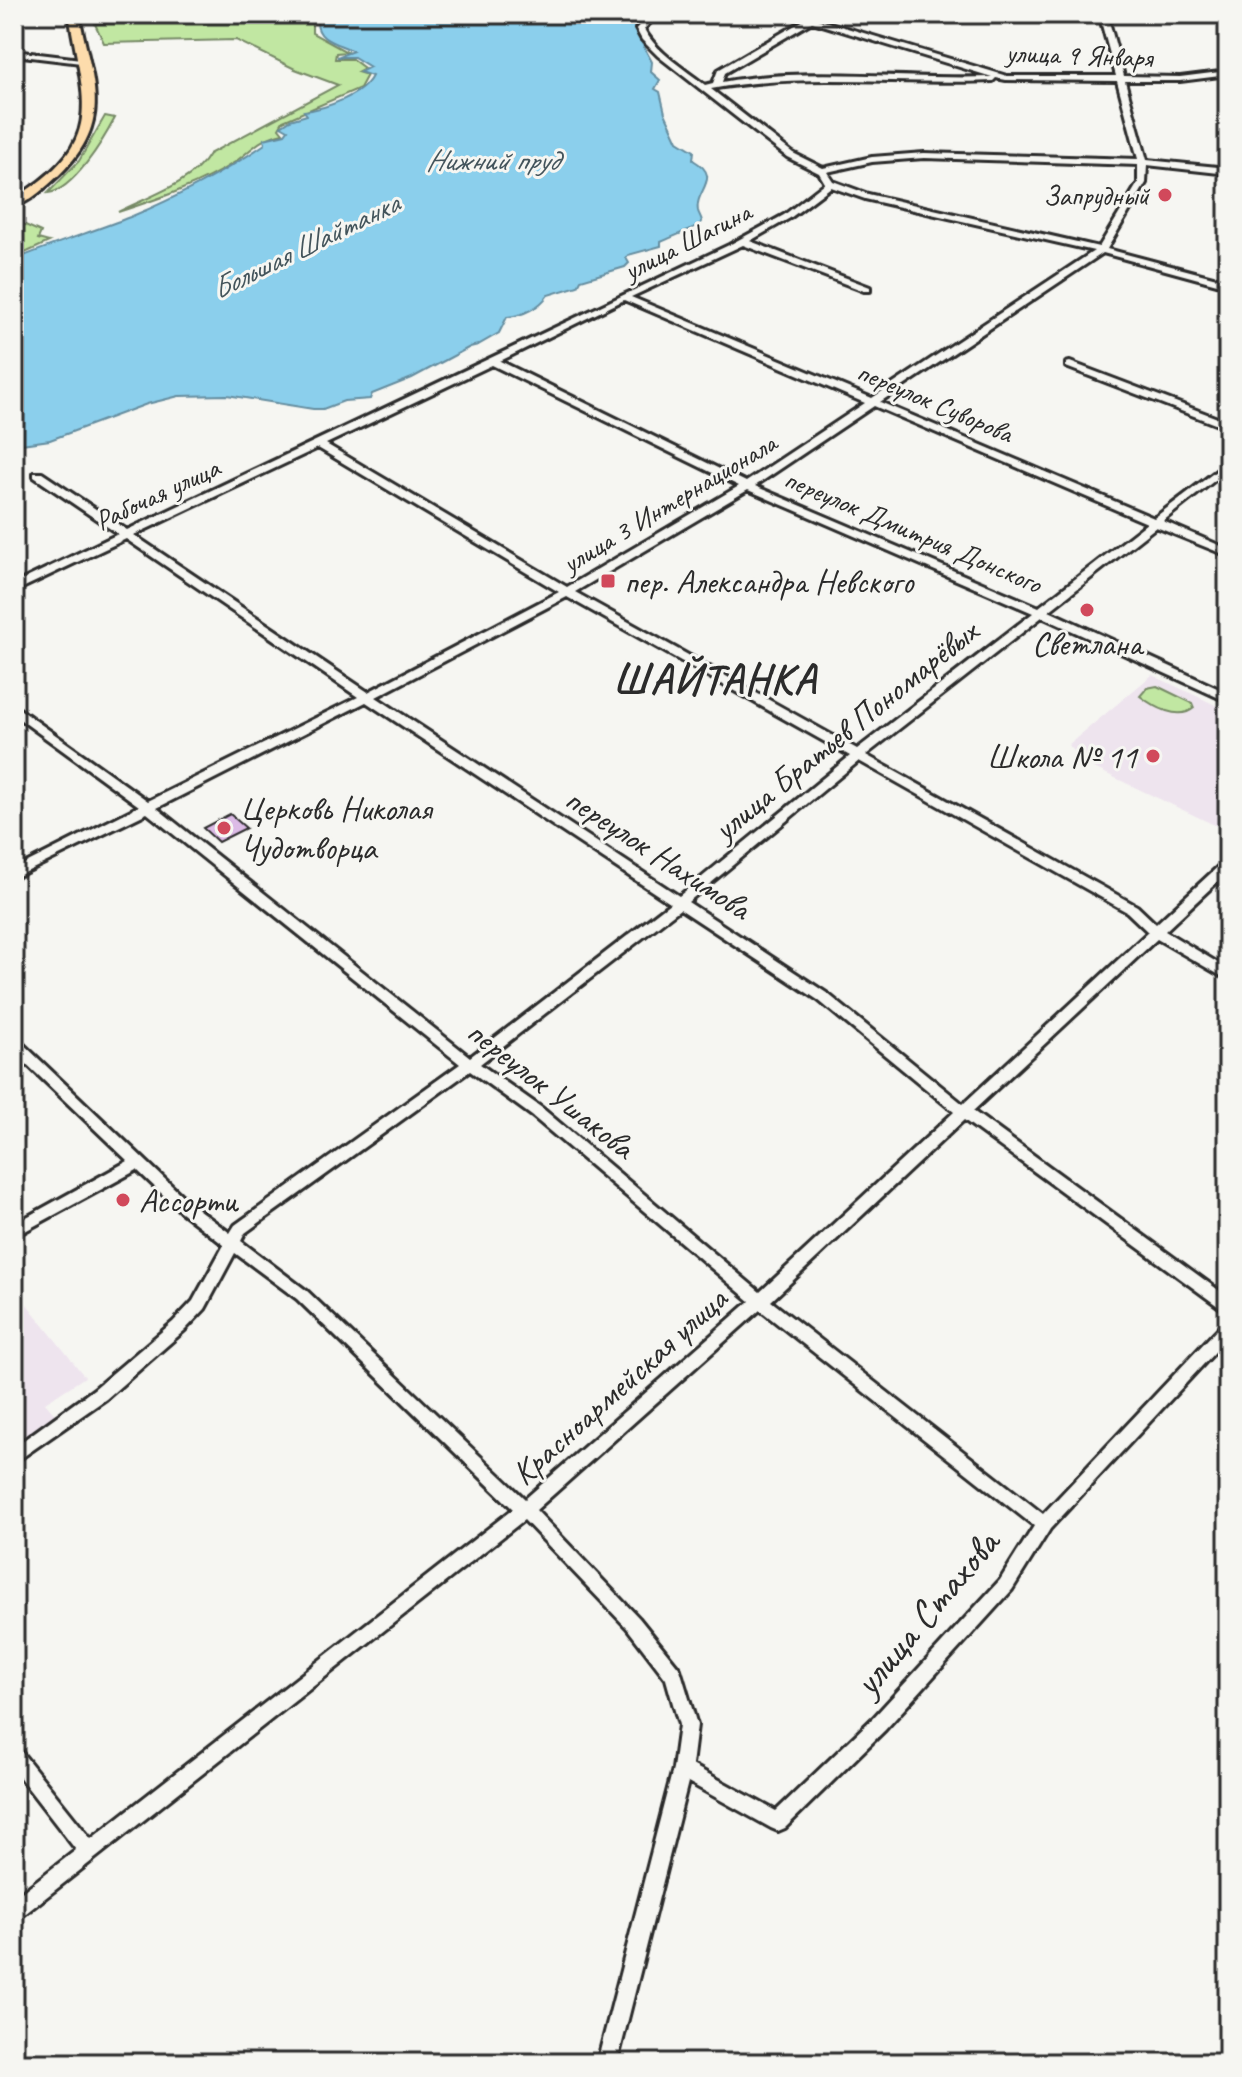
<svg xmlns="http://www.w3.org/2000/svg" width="1242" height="2077" viewBox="0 0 1242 2077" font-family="Caveat,sans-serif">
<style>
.built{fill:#eee4ee}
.green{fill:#c1e7a2;stroke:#768966;stroke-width:2}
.water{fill:#8bcfec;stroke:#658d9f;stroke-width:2}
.building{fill:#dcbbe6;stroke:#2b2b2b;stroke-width:2}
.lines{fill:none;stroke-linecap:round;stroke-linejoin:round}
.minor-casing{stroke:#2b2b2b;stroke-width:6}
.major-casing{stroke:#2b2b2b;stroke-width:6}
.minor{fill:#f6f6f2;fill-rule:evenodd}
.major{fill:#fddcac;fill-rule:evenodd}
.poi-dot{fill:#d1495b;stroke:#f6f6f2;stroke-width:3}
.labels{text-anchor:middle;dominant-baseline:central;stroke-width:6;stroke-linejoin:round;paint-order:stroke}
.far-street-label{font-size:28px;fill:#2b2b2b;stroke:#f6f6f2}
.far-poi-label{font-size:28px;fill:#2b2b2b;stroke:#f6f6f2;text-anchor:end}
.far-water-label{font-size:30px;font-style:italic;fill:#43545b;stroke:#f6f6f2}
.poi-label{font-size:34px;fill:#2b2b2b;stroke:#f6f6f2;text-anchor:start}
.street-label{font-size:34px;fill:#2b2b2b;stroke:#f6f6f2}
.near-street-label{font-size:40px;fill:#2b2b2b;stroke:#f6f6f2}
.district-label{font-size:42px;font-weight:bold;letter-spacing:2px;fill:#2b2b2b;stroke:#f6f6f2}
</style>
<rect width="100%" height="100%" fill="#f6f6f2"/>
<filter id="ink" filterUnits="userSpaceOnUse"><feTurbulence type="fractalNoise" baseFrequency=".0125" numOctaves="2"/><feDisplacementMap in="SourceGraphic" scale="16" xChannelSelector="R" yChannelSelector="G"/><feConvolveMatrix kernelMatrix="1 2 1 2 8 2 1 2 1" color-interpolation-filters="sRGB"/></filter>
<g filter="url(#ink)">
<path class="built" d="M1152 675 1228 711V827L1225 830 1090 766 1068 745Z
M14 1288 85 1377 45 1403 58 1418 14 1447Z"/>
<path class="green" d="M194 14H300L312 24V33L347 52 336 53 335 59H352L364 68 357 72 367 75 360 88 283 121 279 128 283 133C258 139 254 148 235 162 200 185 158 199 118 212 147 197 193 183 209 154L338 85 295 69 236 40 104 43 95 24Z
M105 116 115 118C104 139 73 191 48 193L79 161Z
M14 220 41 232 38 239 49 242 14 258Z
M1157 686 1192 703 1194 708C1179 721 1154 707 1140 696L1147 688Z"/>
<path class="water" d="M306 14H642L634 28 652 62 651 72 660 80 655 89 660 92 665 113 678 141 694 151 693 160C724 178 694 190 698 211 699 215 702 218 702 222 699 227 671 237 661 242V246L628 255 626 258 629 263 625 267 581 280 578 286 548 295C540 307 523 316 507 317L499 333 478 345 470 347 412 378 372 394 370 399 344 401 323 409H313L227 395 179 396 147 404 50 440 14 445V260C52 244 91 232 130 217 178 197 223 173 265 144L264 139 285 134 288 130 281 126 290 120 307 115 304 111C325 109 363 95 372 76L360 72 370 67 354 57H337L353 51C338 43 317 41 317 22Z"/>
<path class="building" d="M230 814 246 828 218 842 203 828Z"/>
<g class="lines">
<defs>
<path id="minor" d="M644 14H652L650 23 644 29C657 53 685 69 705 85L713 83 718 70 804 20 789 14 816 16 817 19 1007 76H1116L1099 14H1107L1124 76 1180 77 1228 71V75L1180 81H1125L1147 160 1228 168V174L1147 165 1146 183 1107 249 1228 281V287L1103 253 880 402 1154 518 1228 462V470L1163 521 1228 549V556L1156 527 1049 611 1228 693V702L1042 617 866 755 1137 906 1156 924 1223 862 1228 861V872L1165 931 1228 969V980L1157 939 973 1111 1228 1297V1311L1222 1309 964 1120 771 1301 1043 1514 1222 1324 1228 1322V1338L1050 1529 1012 1590 885 1730 785 1828 778 1831 771 1828 688 1782 617 2063H597L673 1769 679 1725 666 1679 627 1628 524 1520 21 1917 14 1919V1898L76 1850 14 1770V1748L20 1750 91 1839 513 1509 297 1299 235 1253 205 1309 185 1330 106 1399 14 1463V1447L94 1389 173 1322 193 1301 224 1245 181 1212 137 1170 14 1237V1224L128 1161 14 1052V1039L19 1040 191 1204 230 1233 235 1225 460 1064 147 813 14 878V869L139 806 14 715V705L148 801 358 697 126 539 18 590 14 591V584L118 534 34 477V473H42L127 530 729 245 784 215 825 183 819 173 787 157 658 56 642 40 636 29 642 22ZM812 22 992 77C903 80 811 66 722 82L725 73ZM996 78 1006 80 1117 81 1138 159 924 153 872 157 823 168 793 153 711 89C804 72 899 85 993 81ZM924 158 1138 165V183L1099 247 868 194 833 181 827 172 872 162ZM831 187 865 199 1094 251 872 398 631 297 743 245 864 291H870V287L750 241 790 218ZM624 300 865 403 746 482 500 361ZM492 365 739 486 567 587 326 444ZM874 406 1147 523 1039 607 755 486ZM318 448 559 592 368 692 134 535ZM748 490 1033 613 857 749 575 592ZM567 597 850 756 679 896 376 697ZM366 702 670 903 470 1057 157 808ZM859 761 1127 912 1148 932 963 1104 828 994 688 902ZM680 909 818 1000 954 1112 760 1292 542 1108 480 1064ZM470 1071 532 1116 750 1301 525 1499 307 1291 241 1241 245 1233ZM760 1310 1034 1526 1000 1580 873 1718 776 1811 692 1765 697 1725 680 1669 639 1618 536 1510Z
M14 51 81 59 85 61 81 63 14 55Z
M1070 362 1228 422V429L1066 367V363Z"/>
<path id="major" d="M69 14H79C91 81 116 120 59 175 46 187 31 201 14 207V199C107 141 84 105 69 14Z"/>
</defs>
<use href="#minor" class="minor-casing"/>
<use href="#major" class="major-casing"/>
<use href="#minor" class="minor"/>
<use href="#major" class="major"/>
</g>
</g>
<g class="poi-dot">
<circle cx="1165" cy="195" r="8"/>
<rect x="600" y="573" width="16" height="16" rx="4"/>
<circle cx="1087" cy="610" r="8"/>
<circle cx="1153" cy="756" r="8"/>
<circle cx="224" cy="828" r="8"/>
<circle cx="123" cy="1200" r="8"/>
</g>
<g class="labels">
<g class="far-street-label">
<text transform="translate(1079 55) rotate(2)">улица 9 Января</text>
<text transform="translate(687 241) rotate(-27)">улица Шагина</text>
<text transform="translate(935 402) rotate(23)">переулок Суворова</text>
<text transform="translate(157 494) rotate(-25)">Рабочая улица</text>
<text transform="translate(669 503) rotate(-31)">улица 3 Интернационала</text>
<text transform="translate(913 531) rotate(23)">переулок Дмитрия Донского</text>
</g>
<g class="far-poi-label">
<text x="1149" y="195">Запрудный</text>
</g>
<g class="far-water-label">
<text x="492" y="160">Нижний пруд</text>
<text transform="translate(305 246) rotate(-26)">Большая Шайтанка</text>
</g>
<g class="poi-label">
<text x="624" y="581">пер. Александра Невского</text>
<text x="1087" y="643" text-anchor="middle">Светлана</text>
<text x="1137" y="756" text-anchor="end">Школа № 11</text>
<text x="240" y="808">Церковь Николая<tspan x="240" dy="39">Чудотворца</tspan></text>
<text x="139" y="1200">Ассорти</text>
</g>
<g class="street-label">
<text transform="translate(845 730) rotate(-39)">улица Братьев Пономарёвых</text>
<text transform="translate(658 853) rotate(33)">переулок Нахимова</text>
<text transform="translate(551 1089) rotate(38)">переулок Ушакова</text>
<text transform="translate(619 1386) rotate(-42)">Красноармейская улица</text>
</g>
<g class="near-street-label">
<text transform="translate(926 1613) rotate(-50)">улица Стахова</text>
</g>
<g class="district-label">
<text x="715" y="679">ШАЙТАНКА</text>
</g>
</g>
<rect width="1242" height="2077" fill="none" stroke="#f6f6f2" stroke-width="48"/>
<rect x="24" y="24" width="1194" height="2029" fill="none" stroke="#2b2b2b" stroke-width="3" filter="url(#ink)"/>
</svg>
